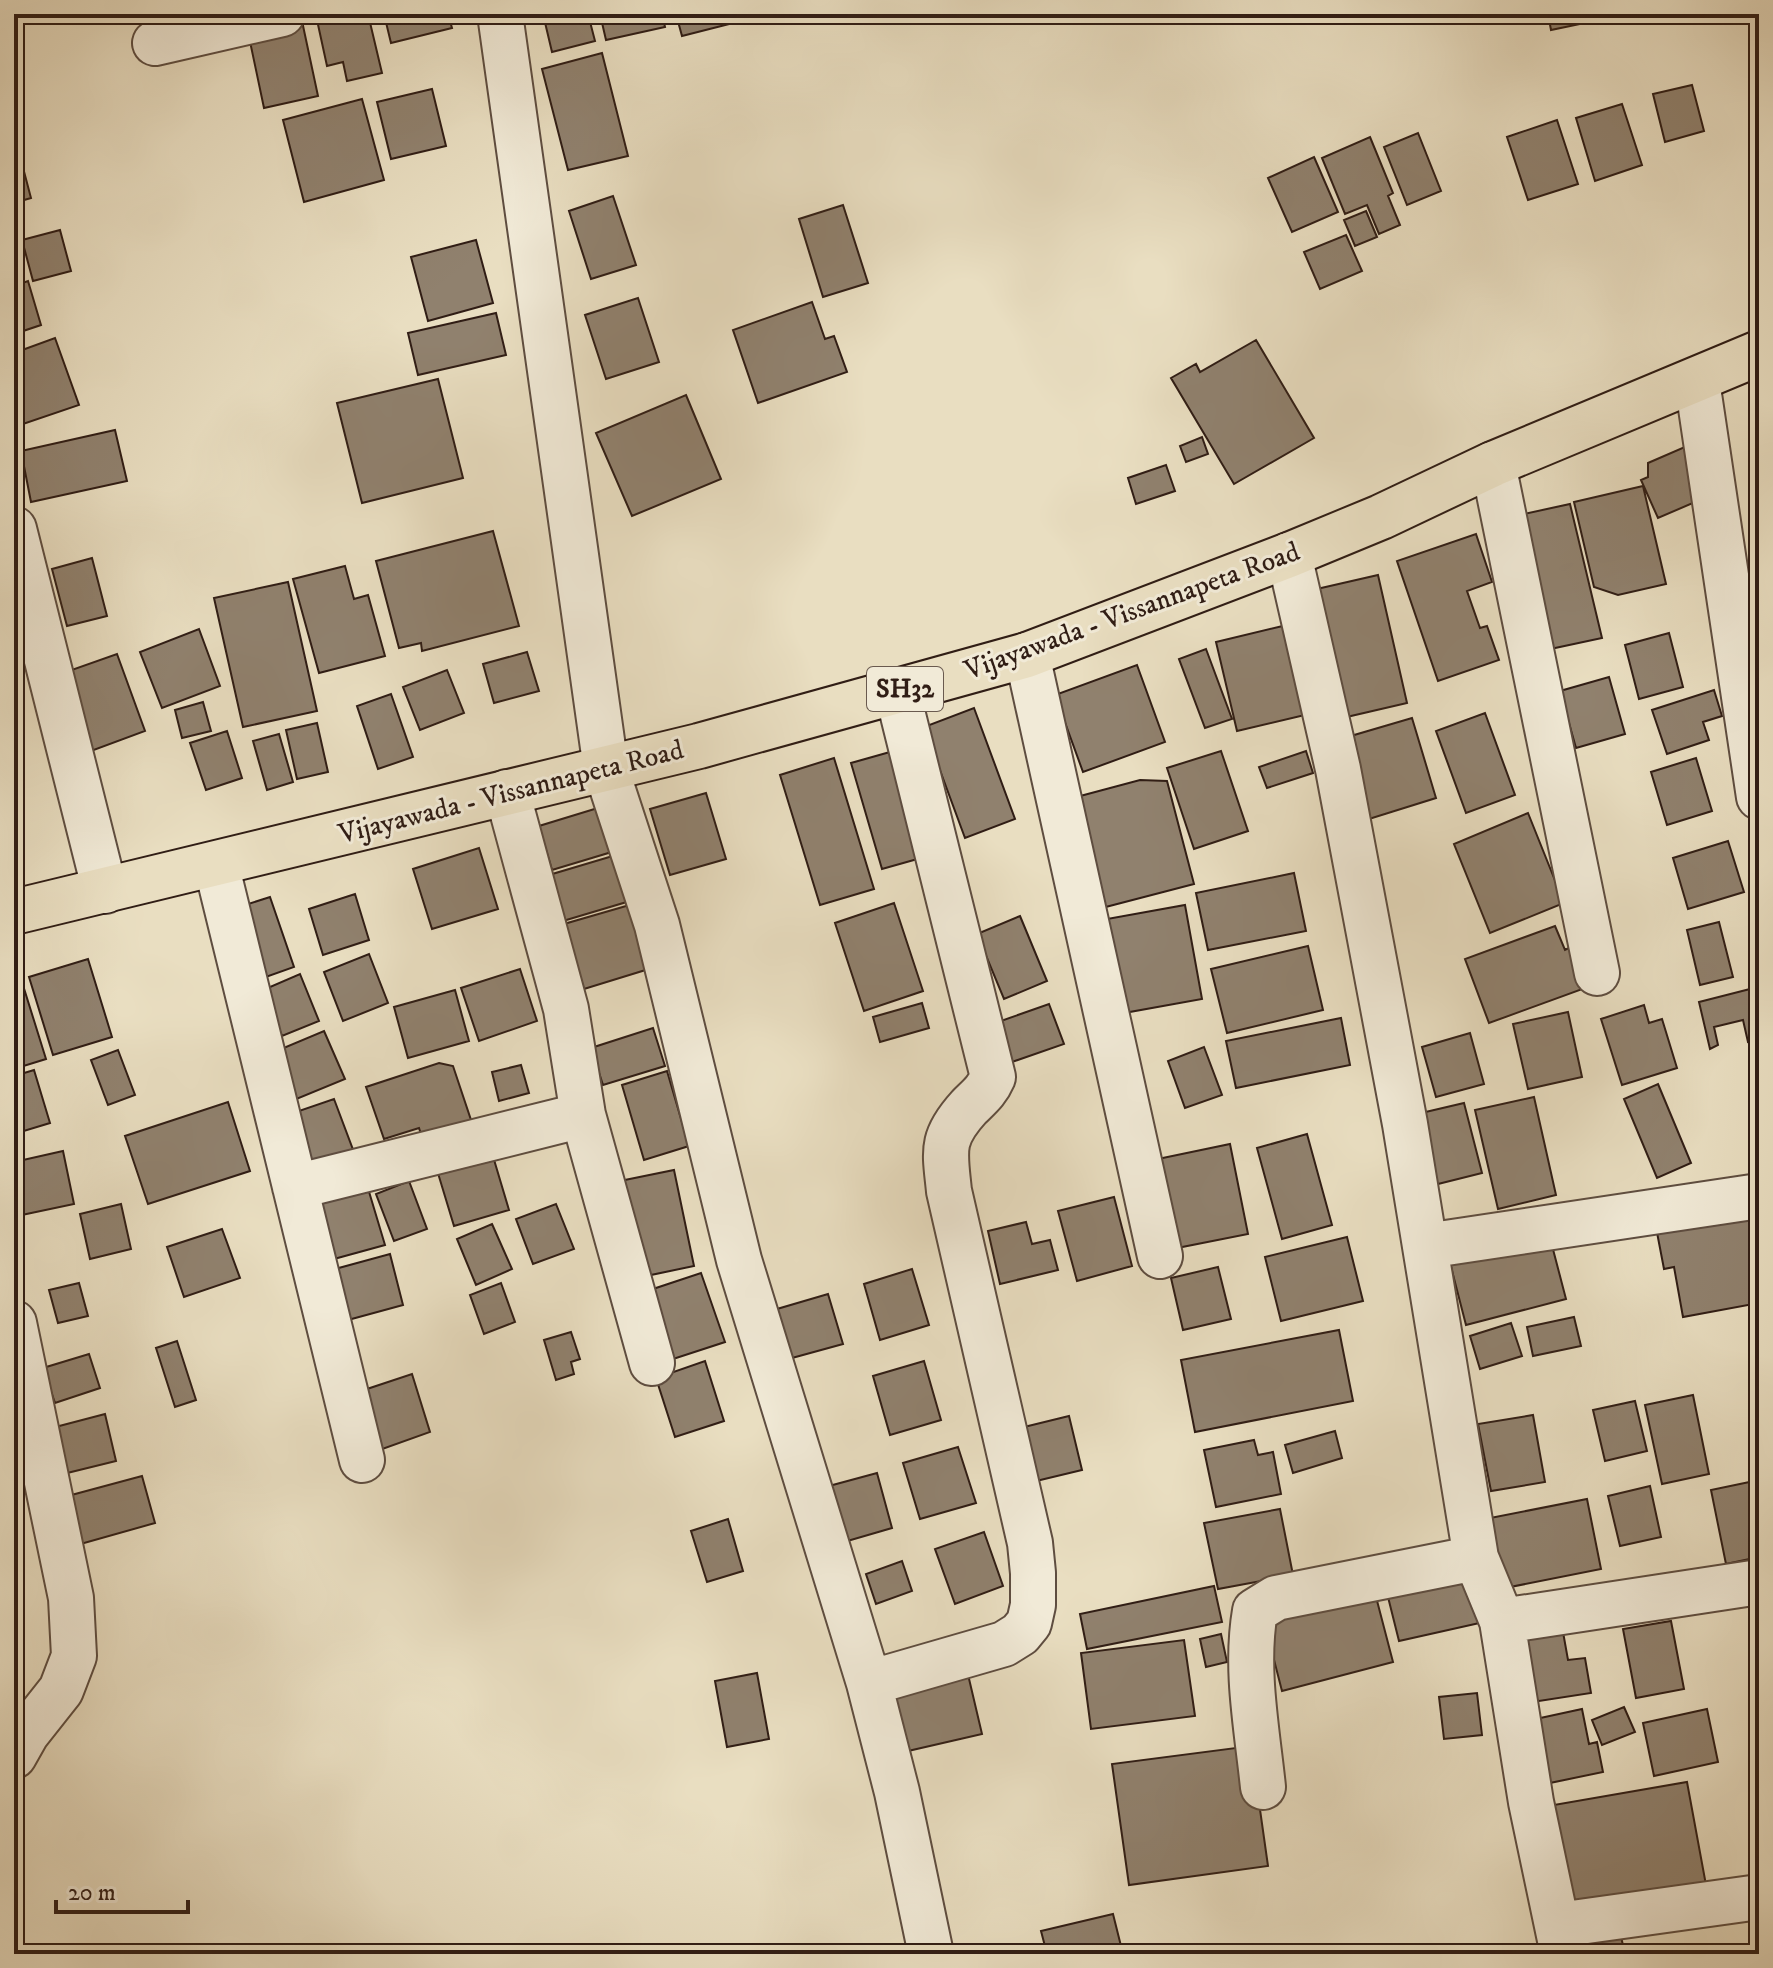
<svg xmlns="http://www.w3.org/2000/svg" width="1773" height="1968" viewBox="0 0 1773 1968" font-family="'IM FELL DW Pica',serif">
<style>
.building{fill:#90816e;stroke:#301d15;stroke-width:2}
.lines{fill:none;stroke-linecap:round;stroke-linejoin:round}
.minor-casing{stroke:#5e4d40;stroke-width:48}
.major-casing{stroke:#301d15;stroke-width:48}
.minor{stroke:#f1ead7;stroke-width:44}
.major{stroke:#e9dec1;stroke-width:44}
.labels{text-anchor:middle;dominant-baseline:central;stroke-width:6;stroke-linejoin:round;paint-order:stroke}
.shield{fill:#f1ead7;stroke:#6a5a4f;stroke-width:2}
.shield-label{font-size:26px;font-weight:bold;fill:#301d15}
.street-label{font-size:28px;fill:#301d15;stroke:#f1ead7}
</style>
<rect width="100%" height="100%" fill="#e9dec1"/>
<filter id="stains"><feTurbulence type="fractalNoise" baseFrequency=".0025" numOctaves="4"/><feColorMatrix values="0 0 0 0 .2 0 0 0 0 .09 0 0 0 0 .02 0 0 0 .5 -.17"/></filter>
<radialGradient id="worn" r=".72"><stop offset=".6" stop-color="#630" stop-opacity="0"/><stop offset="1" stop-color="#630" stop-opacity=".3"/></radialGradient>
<path class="building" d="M341 14H368L382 73 347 81 343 62 327 66 317 20Z
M384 14H448L452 28 391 43Z
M543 14H588L595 41 552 52Z
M600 14H662L665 27 606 40Z
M676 14H744L745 20 682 36Z
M753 14H776L755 21Z
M1074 14H1107L1076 21Z
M1548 14H1578L1580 24 1551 30Z
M302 21 318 96 264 108 248 32Z
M602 53 628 156 568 170 542 69Z
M1692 85 1704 131 1665 142 1653 94Z
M432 89 446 146 391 159 377 102Z
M362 99 384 180 304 202 283 120Z
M1622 104 1642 165 1595 181 1576 118Z
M1557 120 1578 184 1528 200 1507 137Z
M1418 133 1441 191 1407 205 1384 147Z
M1370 137 1393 193 1388 196 1400 225 1379 234 1367 205 1345 214 1322 158Z
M16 141 31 198 14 203V142Z
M1314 157 1338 212 1292 232 1268 178Z
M613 196 636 265 591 279 569 211Z
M843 205 868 283 823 297 799 219Z
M1366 211 1377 237 1355 246 1344 220Z
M60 230 71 271 33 281 22 240Z
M1346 235 1362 271 1320 289 1304 252Z
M476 240 493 303 428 321 411 257Z
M28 281 41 325 14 334V286Z
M638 298 659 362 606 379 585 315Z
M812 302 825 339 834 336 847 372 758 403 733 330Z
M496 313 506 355 418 375 408 333Z
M55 338 79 405 23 424 14 397V353Z
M1256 340 1314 438 1234 484 1171 378 1196 364 1200 372Z
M438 379 463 478 362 503 337 403Z
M686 395 721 479 632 516 596 433Z
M115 430 127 481 31 502 21 451Z
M1202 437 1208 454 1186 462 1180 446Z
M1687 446 1709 496 1658 518 1641 480 1648 477V463Z
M1166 465 1175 491 1136 504 1128 478Z
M1643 486 1666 584 1618 595 1594 587 1574 502Z
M1570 504 1602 638 1541 651 1510 517Z
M493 531 519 626 422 651 421 643 399 648 376 561Z
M1476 534 1492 582 1467 591 1480 628 1487 626 1499 660 1438 681 1397 561Z
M92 558 107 616 67 626 52 569Z
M345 566 354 599 368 595 385 656 319 673 293 579Z
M1378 575 1407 703 1338 719 1308 591Z
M288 582 317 711 243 727 214 598Z
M1287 625 1309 714 1237 731 1216 642Z
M199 629 220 686 162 708 140 652Z
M1669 633 1683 687 1639 699 1625 645Z
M1206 649 1232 719 1205 728 1179 659Z
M527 652 539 691 494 703 483 664Z
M117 654 145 731 91 751 63 673Z
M1137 665 1165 742 1083 772 1055 695Z
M447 670 464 713 420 730 403 687Z
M1609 677 1625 734 1576 748 1560 691Z
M1714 690 1722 716 1703 722 1709 740 1667 754 1652 710Z
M391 694 413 757 378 769 357 706Z
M203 702 211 731 182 738 175 710Z
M974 708 1015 819 965 838 924 727Z
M1485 713 1515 795 1466 813 1436 731Z
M1412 718 1436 798 1369 819 1344 738Z
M317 723 328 772 297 779 286 730Z
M227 731 242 778 206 790 190 743Z
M279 734 293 782 267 790 253 741Z
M897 750 928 856 882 869 851 763Z
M1221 751 1248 831 1194 849 1167 768Z
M1306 751 1313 773 1267 788 1259 767Z
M834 758 874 889 820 905 780 775Z
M1696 758 1712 811 1667 825 1651 772Z
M1140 780 1167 781 1194 884 1098 909 1069 799Z
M706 793 726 859 670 875 650 809Z
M601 807 615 851 552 870 539 826Z
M1528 813 1564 903 1490 933 1454 844Z
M1728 841 1744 892 1688 909 1673 858Z
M479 848 498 909 432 929 413 869Z
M616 855 630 901 563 921 549 875Z
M1294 873 1306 931 1208 950 1196 893Z
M355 894 369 940 323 955 309 909Z
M270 897 294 967 263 978 239 907Z
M894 903 923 991 864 1011 835 923Z
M633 904 652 968 584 989 564 924Z
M1185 905 1202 999 1124 1013 1107 919Z
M1020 916 1047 981 1004 999 977 934Z
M1719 922 1733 977 1700 985 1687 930Z
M1555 926 1565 950 1573 946 1588 987 1489 1023 1465 959Z
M1308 946 1323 1010 1227 1033 1211 969Z
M369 954 388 1003 343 1021 324 972Z
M88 959 112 1037 53 1055 29 977Z
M17 966 46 1059 14 1069V967Z
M520 969 537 1021 479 1041 461 988Z
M300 974 319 1021 282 1036 263 990Z
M1750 989 1759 1025V1039L1748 1042 1743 1020 1714 1027 1718 1045 1710 1049 1699 1002Z
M455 990 469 1041 408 1058 394 1007Z
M922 1003 929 1028 880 1042 873 1017Z
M1049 1004 1064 1044 1012 1062 998 1022Z
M1644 1005 1649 1023 1662 1019 1677 1068 1622 1085 1601 1019Z
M1568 1012 1582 1077 1528 1089 1513 1024Z
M1341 1018 1350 1065 1236 1088 1226 1041Z
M653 1028 665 1066 603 1085 591 1048Z
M324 1031 345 1079 294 1100 274 1052Z
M1470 1033 1484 1084 1436 1097 1422 1047Z
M1204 1047 1222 1095 1185 1108 1168 1061Z
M118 1050 135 1095 108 1105 91 1060Z
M439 1063 453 1066 472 1123 423 1140 419 1128 384 1139 366 1087Z
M521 1065 529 1093 499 1101 492 1072Z
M34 1070 50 1123 14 1134V1076Z
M667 1071 689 1146 644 1160 622 1085Z
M1658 1084 1691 1163 1657 1178 1624 1099Z
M1534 1097 1556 1195 1498 1209 1475 1110Z
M334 1099 355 1155 306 1160 290 1114Z
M228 1102 250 1171 148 1204 125 1136Z
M1464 1103 1482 1173 1434 1185 1417 1114Z
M1307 1134 1332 1225 1282 1239 1257 1148Z
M1230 1144 1248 1234 1172 1249 1153 1160Z
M63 1151 74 1204 17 1216 14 1162Z
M492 1153 509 1210 454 1226 437 1170Z
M674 1170 694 1266 646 1276 610 1183Z
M409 1181 427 1229 394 1241 376 1194Z
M367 1185 385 1245 334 1259 316 1200Z
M1114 1197 1132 1266 1077 1281 1058 1211Z
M1759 1202V1303L1683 1317 1674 1267 1664 1269 1655 1222Z
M121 1204 131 1249 90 1259 80 1214Z
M556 1204 574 1249 533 1264 516 1219Z
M1026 1222 1032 1244 1050 1240 1058 1270 1000 1284 988 1231Z
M492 1224 512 1269 476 1285 457 1239Z
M222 1229 240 1278 184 1297 167 1247Z
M1549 1234 1566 1299 1466 1325 1449 1259Z
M1347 1237 1363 1301 1281 1321 1265 1257Z
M390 1254 403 1305 348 1320 335 1269Z
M1218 1267 1231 1319 1183 1330 1171 1278Z
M912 1269 929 1325 880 1340 864 1284Z
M701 1273 725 1342 667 1361 644 1292Z
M79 1283 88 1316 58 1323 49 1290Z
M501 1283 515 1322 484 1334 470 1295Z
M828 1294 843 1344 792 1358 777 1309Z
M1574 1317 1581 1346 1533 1356 1527 1327Z
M1511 1323 1522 1356 1480 1369 1470 1336Z
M1339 1330 1353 1401 1195 1432 1181 1360Z
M571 1332 580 1359 571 1362 574 1374 556 1380 544 1340Z
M177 1341 196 1400 175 1407 156 1348Z
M89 1354 100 1388 55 1403 43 1368Z
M705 1361 724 1421 675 1437 656 1378Z
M924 1361 941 1420 890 1435 873 1376Z
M412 1374 430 1432 374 1452 355 1393Z
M1693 1395 1709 1474 1662 1484 1645 1405Z
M1635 1401 1647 1451 1605 1461 1593 1410Z
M105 1414 116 1461 55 1476 44 1430Z
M1533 1415 1545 1482 1491 1491 1478 1424Z
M1069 1416 1082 1470 1032 1482 1020 1428Z
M1335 1431 1342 1458 1293 1473 1285 1445Z
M1254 1440 1258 1455 1273 1452 1281 1494 1216 1507 1204 1450Z
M958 1447 976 1503 920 1519 903 1463Z
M877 1473 892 1528 844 1542 829 1486Z
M142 1476 155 1523 77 1545 64 1497Z
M1759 1480V1557L1726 1564 1711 1490Z
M1650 1486 1661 1537 1620 1546 1608 1496Z
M1587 1499 1601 1569 1495 1590 1480 1520Z
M1280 1509 1293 1575 1218 1589 1204 1523Z
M728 1519 743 1571 707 1582 691 1531Z
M984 1532 1003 1586 955 1604 935 1549Z
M902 1561 912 1591 876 1604 866 1574Z
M1473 1577 1484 1622 1399 1641 1388 1597Z
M1214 1586 1222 1622 1087 1649 1080 1614Z
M1375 1593 1393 1662 1282 1691 1264 1621Z
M1759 1617V1651L1750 1620Z
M1671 1621 1684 1689 1636 1698 1623 1629Z
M1563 1632 1568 1660 1585 1658 1591 1693 1539 1701 1524 1691 1516 1638Z
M1221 1634 1227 1662 1206 1667 1200 1639Z
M1184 1640 1195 1716 1091 1729 1081 1653Z
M966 1666 982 1734 908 1751 892 1683Z
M757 1673 769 1739 727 1747 715 1681Z
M1477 1693 1482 1735 1444 1739 1439 1697Z
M1624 1707 1635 1732 1602 1745 1592 1720Z
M1582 1709 1589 1744 1597 1742 1603 1772 1545 1784 1531 1720Z
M1707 1709 1718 1762 1654 1776 1643 1723Z
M1251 1746 1268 1866 1129 1885 1112 1764Z
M1687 1782 1706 1885 1566 1909 1548 1806Z
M1113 1914 1123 1954H1047L1041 1931Z
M1619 1928 1625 1954H1572L1569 1940Z"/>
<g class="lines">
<defs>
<path id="minor" d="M500 14 606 769 657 925 739 1260 869 1683 897 1792 931 1954
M155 43 282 14
M1697 381 1759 797
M1493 464 1597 973
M14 529 105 891
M1289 555 1338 769 1405 1124 1476 1558 1502 1621 1531 1802 1563 1954
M1027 655 1160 1256
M507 792 566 1009 583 1115 652 1363
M216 864 362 1460
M295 1187 583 1115
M1426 1246 1759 1196
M14 1323 71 1598 74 1656 61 1690 27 1733 14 1756
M1502 1621 1759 1582
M869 1683 1004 1644 1020 1634 1029 1623 1033 1605V1573L1030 1543 949 1191C945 1151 940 1139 969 1107 979 1097 987 1091 993 1077L897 691
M1263 1787C1257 1729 1245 1669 1255 1611L1276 1598 1476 1558
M1558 1925 1759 1897"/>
<path id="major" d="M14 912 699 746 1027 655 1289 555 1381 517 1493 464 1759 353"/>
</defs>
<use href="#minor" class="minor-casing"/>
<use href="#major" class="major-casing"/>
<use href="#minor" class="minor"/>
<use href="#major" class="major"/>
</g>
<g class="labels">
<rect class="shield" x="867" y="667" width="76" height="44" rx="6"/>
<g class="shield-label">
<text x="905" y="689">SH32</text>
</g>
<g class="street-label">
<text transform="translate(1132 611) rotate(-20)">Vijayawada - Vissannapeta Road</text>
<text transform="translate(511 792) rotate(-14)">Vijayawada - Vissannapeta Road</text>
</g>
</g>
<rect width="1773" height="1968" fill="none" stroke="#e9dec1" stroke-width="48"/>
<rect x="16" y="16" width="1741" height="1936" fill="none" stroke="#301d15" stroke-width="4"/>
<rect x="24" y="24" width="1725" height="1920" fill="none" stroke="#301d15" stroke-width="2"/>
<path d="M56 1900v12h132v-12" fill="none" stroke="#301d15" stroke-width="4"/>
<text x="68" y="1900" font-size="24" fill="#301d15" stroke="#f1ead7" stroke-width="6" paint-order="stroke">20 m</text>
<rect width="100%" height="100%" filter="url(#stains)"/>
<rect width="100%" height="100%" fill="url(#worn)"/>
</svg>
